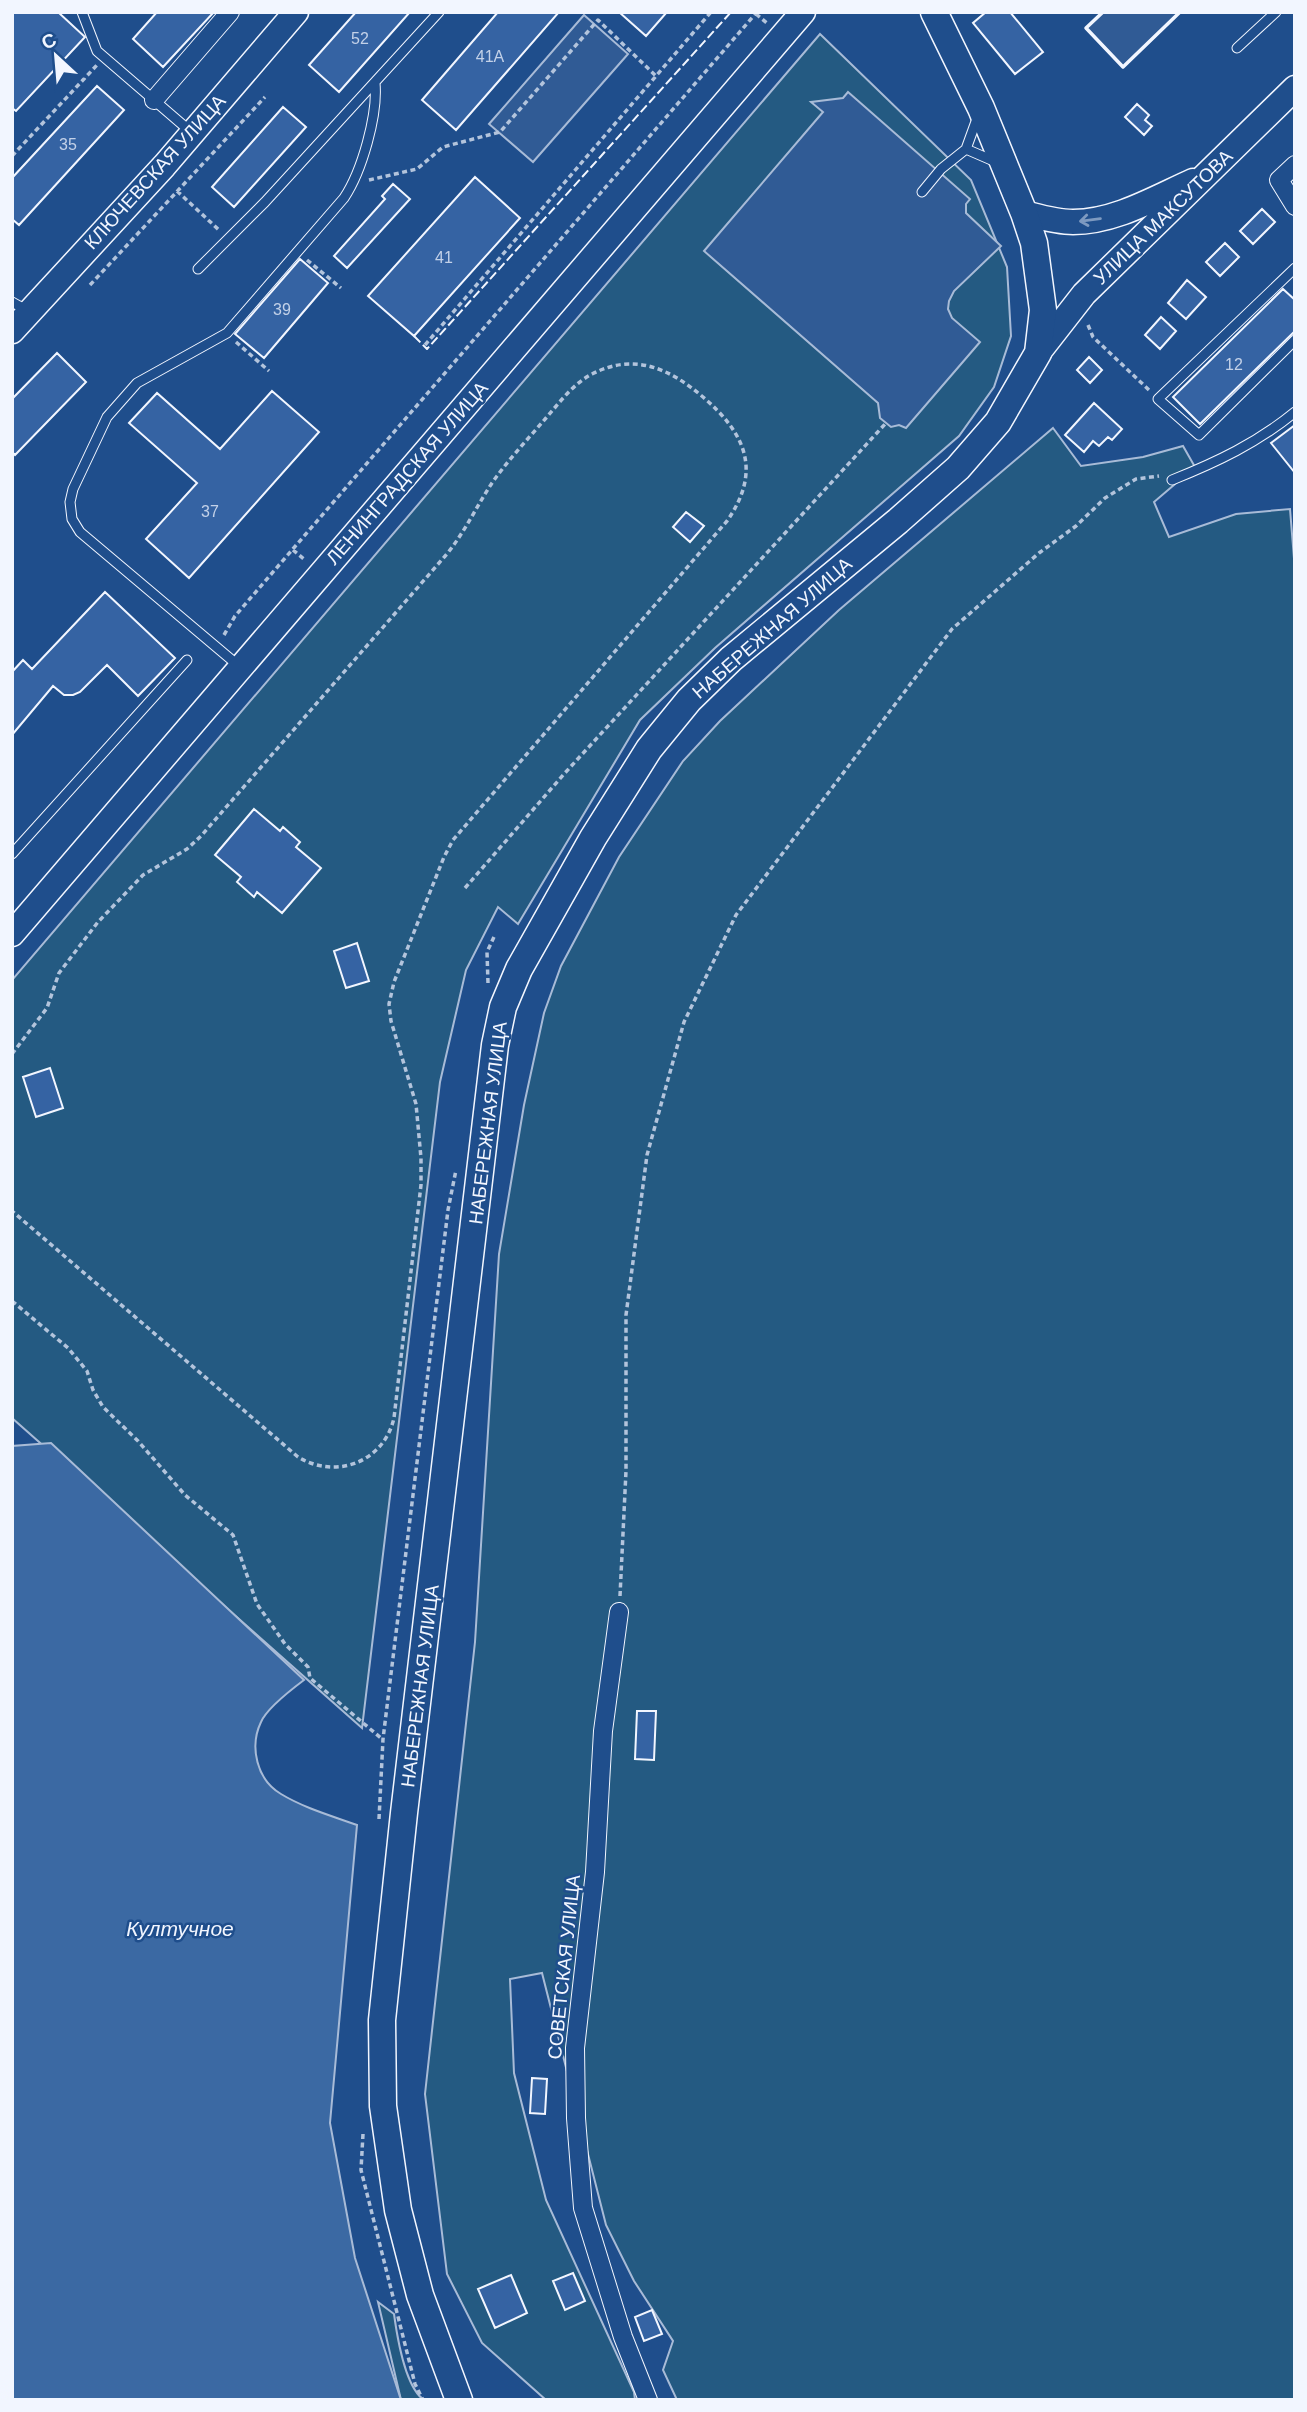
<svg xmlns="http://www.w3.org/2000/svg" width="1307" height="2412" viewBox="0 0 1307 2412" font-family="Arial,sans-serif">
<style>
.green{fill:#245a82;stroke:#a8bbd7;stroke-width:2}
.parking{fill:#305b95;stroke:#a8bbd7;stroke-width:2}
.water{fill:#3b69a3;stroke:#a8bbd7;stroke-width:2}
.building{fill:#3563a3;stroke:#f2f6ff;stroke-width:2}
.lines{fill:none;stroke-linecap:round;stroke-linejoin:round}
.service-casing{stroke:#f2f6ff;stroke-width:11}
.minor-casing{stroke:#f2f6ff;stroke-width:20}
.secondary-casing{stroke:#f2f6ff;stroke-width:27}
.primary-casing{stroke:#f2f6ff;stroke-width:29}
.path{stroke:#b3c4dc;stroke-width:3.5;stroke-dasharray:5 3.5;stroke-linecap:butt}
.service{stroke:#1f4e8c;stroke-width:9}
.minor{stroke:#1f4e8c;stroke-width:18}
.secondary{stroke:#1f4e8c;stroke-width:24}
.primary{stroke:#1f4e8c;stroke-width:26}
.fence{stroke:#f2f6ff;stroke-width:2;stroke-dasharray:9 3.5;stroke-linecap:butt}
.wall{stroke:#f2f6ff;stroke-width:3.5}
.oneway{stroke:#7e9ac0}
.labels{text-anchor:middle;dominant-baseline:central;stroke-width:5;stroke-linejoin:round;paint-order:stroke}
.number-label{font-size:16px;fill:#c3d1e8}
.street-label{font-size:19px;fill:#f2f6ff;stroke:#1f4e8c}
.water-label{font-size:21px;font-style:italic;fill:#f2f6ff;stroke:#1f4e8c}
</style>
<rect width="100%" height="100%" fill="#1f4e8c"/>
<path class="green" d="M820 34 971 180 1007 267 1011 336 994 387 959 436 715 648 640 720 518 924 498 907 466 970 440 1082 362 1728 12 1418V980Z
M1053 428 1081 466 1143 457 1183 446 1195 467 1154 502 1169 537 1236 514 1290 509 1295 571V2400H677L663 2370 673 2341 634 2281 606 2225 542 1973 510 1979 514 2073 546 2200 634 2392 635 2400H546L482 2343 447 2274 425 2094 475 1642 499 1254 524 1105 544 1013 561 966 619 857 683 761 720 721 839 610Z
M378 2302 394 2314C397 2336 405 2387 424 2400H401Z"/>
<path class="parking" d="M1103 12H1180L1123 67 1086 28Z
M584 15 628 54 533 162 489 124Z
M848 92 970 199 966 204V213L1001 246 954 291 949 301 948 309 952 318 980 342 906 428 899 425 891 427 880 418 878 403 704 251 823 112 811 102 843 98Z"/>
<path class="water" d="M51 1443 304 1680C292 1689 267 1708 261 1722 249 1747 257 1780 281 1794 304 1808 332 1816 357 1825L330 2123 355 2258 401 2400H12V1446Z"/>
<path class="building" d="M12 12H58L85 37 16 111 12 108Z
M157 12H214L163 67 133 39Z
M356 12H410L339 92 309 65Z
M498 12H559L456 130 422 100Z
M619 12H667L646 36Z
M986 12H1010L1043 52 1015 74 973 23Z
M97 86 124 110 19 225 12 219V178Z
M1137 104 1149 115 1145 120 1152 126 1144 135 1125 117Z
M283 107 306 127 234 207 212 187Z
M475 177 520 218 414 336 368 296Z
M393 184 410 199 347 268 334 256 385 199 382 196Z
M1262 209 1275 222 1253 244 1240 231Z
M1225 243 1239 257 1220 276 1206 262Z
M300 259 328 283 264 358 235 334Z
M1187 280 1206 297 1186 319 1168 303Z
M1283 289 1295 300V331L1200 424 1173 397Z
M1161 317 1176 331 1160 349 1145 335Z
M57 353 86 382 15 455 12 452V399Z
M1089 357 1102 370 1090 383 1077 370Z
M272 391 319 432 189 578 146 539 197 483 129 423 157 393 220 449Z
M1094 403 1122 429 1112 440 1108 437 1099 446 1093 441 1084 452 1065 435Z
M1295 425V473L1271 443Z
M686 512 704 526 690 542 673 527Z
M105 592 175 658 138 696 107 665 80 692 73 695H64L53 686 12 735V672L23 660 32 669Z
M254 809 280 831 283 827 300 842 296 847 321 868 282 913 257 892 254 897 237 882 241 877 215 855Z
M357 943 369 981 346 988 334 951Z
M50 1068 63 1108 36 1117 23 1077Z
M637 1711H656L654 1760 635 1759Z
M532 2078 547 2079 545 2114 530 2113Z
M573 2273 585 2301 565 2310 553 2281Z
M511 2275 527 2313 495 2328 478 2289Z
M652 2310 662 2334 644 2341 635 2317Z"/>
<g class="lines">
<defs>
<path id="service" d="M82 12 97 51 191 132
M1237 48 1276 12
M966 149 996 162
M922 192 941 169 966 149 978 116
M1295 268 1158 399 1199 435 1295 340
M198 269 265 202 439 12
M12 302 28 311
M1172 480C1217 462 1257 443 1295 412
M240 667 80 532 72 519 70 502 73 489 107 417 137 383 227 333 344 198C362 171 378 115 375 83
M12 854 187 660"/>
<path id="minor" d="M154 100 230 12
M1295 165 1279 180 1295 206
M619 1612 603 1731 595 1872 575 2048 576 2118 583 2208 623 2337 648 2400"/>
<path id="secondary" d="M1024 213C1040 217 1056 222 1073 222 1115 222 1155 198 1193 181
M12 331 164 166 296 12
M1038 353 1084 294 1295 88
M12 934 803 12"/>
<path id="primary" d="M459 2400 420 2295 398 2210 383 2106 382 2020 404 1813 495 1045 503 1007 519 969 593 838 649 749 689 700 731 659 898 521 958 468 998 422 1038 353 1043 310 1034 243 1024 213 981 108 934 12"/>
</defs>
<use href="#service" class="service-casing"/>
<use href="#minor" class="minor-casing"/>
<use href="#secondary" class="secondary-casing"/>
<use href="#primary" class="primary-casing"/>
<path class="path" d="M756 14 768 24
M12 156 97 65
M369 180 417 169 443 147 500 132 598 20 656 76
M177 191 219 230
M307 260 341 288
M90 285 265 97
M1088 325 1093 337 1149 390
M236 342 269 371
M425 345 711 12
M293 550 305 560
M224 635 235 616 757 12
M465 888 564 774 886 423
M488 983 487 952 494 937
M12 1054 47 1008 59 973 98 922 143 875 187 849 201 836 446 555C465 532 476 507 492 483 508 460 528 439 546 418 560 402 573 384 592 374 635 352 670 369 703 397 746 434 762 471 727 521L453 840 444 857 394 982 389 1004 391 1021 416 1104 421 1158V1185L394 1418C384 1462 336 1480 298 1457L12 1211
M12 1301 68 1348 87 1371 93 1390 103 1407 138 1441 185 1495 233 1535 257 1604 285 1644 308 1667 310 1678 382 1739
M620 1596 626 1471V1315L647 1155 684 1022 736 915 952 629 1039 553 1076 526 1105 498 1136 479 1159 476
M379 1819 383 1739 448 1210 456 1170
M363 2134 361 2170 415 2384 423 2400"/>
<use href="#service" class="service"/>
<use href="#minor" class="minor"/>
<use href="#secondary" class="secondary"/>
<use href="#primary" class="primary"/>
<path class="fence" d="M414 336 427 349 731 12"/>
<path class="wall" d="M1103 12 1086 28 1123 67 1180 12"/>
</g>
<defs><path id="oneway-shaft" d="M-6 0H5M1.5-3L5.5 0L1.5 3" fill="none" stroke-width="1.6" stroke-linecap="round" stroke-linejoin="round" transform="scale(1.75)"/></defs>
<use class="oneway" href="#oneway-shaft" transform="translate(1090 220) rotate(173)"/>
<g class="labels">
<g class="number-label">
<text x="360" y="38">52</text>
<text x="490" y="56">41А</text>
<text x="68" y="144">35</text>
<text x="444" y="257">41</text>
<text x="282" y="309">39</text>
<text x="1234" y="364">12</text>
<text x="210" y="511">37</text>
</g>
<g class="street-label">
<text transform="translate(155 172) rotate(-48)">КЛЮЧЕВСКАЯ УЛИЦА</text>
<text transform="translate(1163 217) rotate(-44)">УЛИЦА МАКСУТОВА</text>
<text transform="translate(407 473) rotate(-49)">ЛЕНИНГРАДСКАЯ УЛИЦА</text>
<text transform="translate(772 628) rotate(-41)">НАБЕРЕЖНАЯ УЛИЦА</text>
<text transform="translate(488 1123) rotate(-83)">НАБЕРЕЖНАЯ УЛИЦА</text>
<text transform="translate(420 1686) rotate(-83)">НАБЕРЕЖНАЯ УЛИЦА</text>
<text transform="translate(564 1967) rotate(-84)">СОВЕТСКАЯ УЛИЦА</text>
</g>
<g class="water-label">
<text x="180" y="1928">Култучное</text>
</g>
</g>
<rect width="1307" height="2412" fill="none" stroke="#f2f6ff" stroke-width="28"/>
<g transform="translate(56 56) rotate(334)" stroke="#1f4e8c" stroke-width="5" paint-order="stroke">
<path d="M0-5L12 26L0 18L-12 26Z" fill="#f2f6ff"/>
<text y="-10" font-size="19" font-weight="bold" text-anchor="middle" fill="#f2f6ff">С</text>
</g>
</svg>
